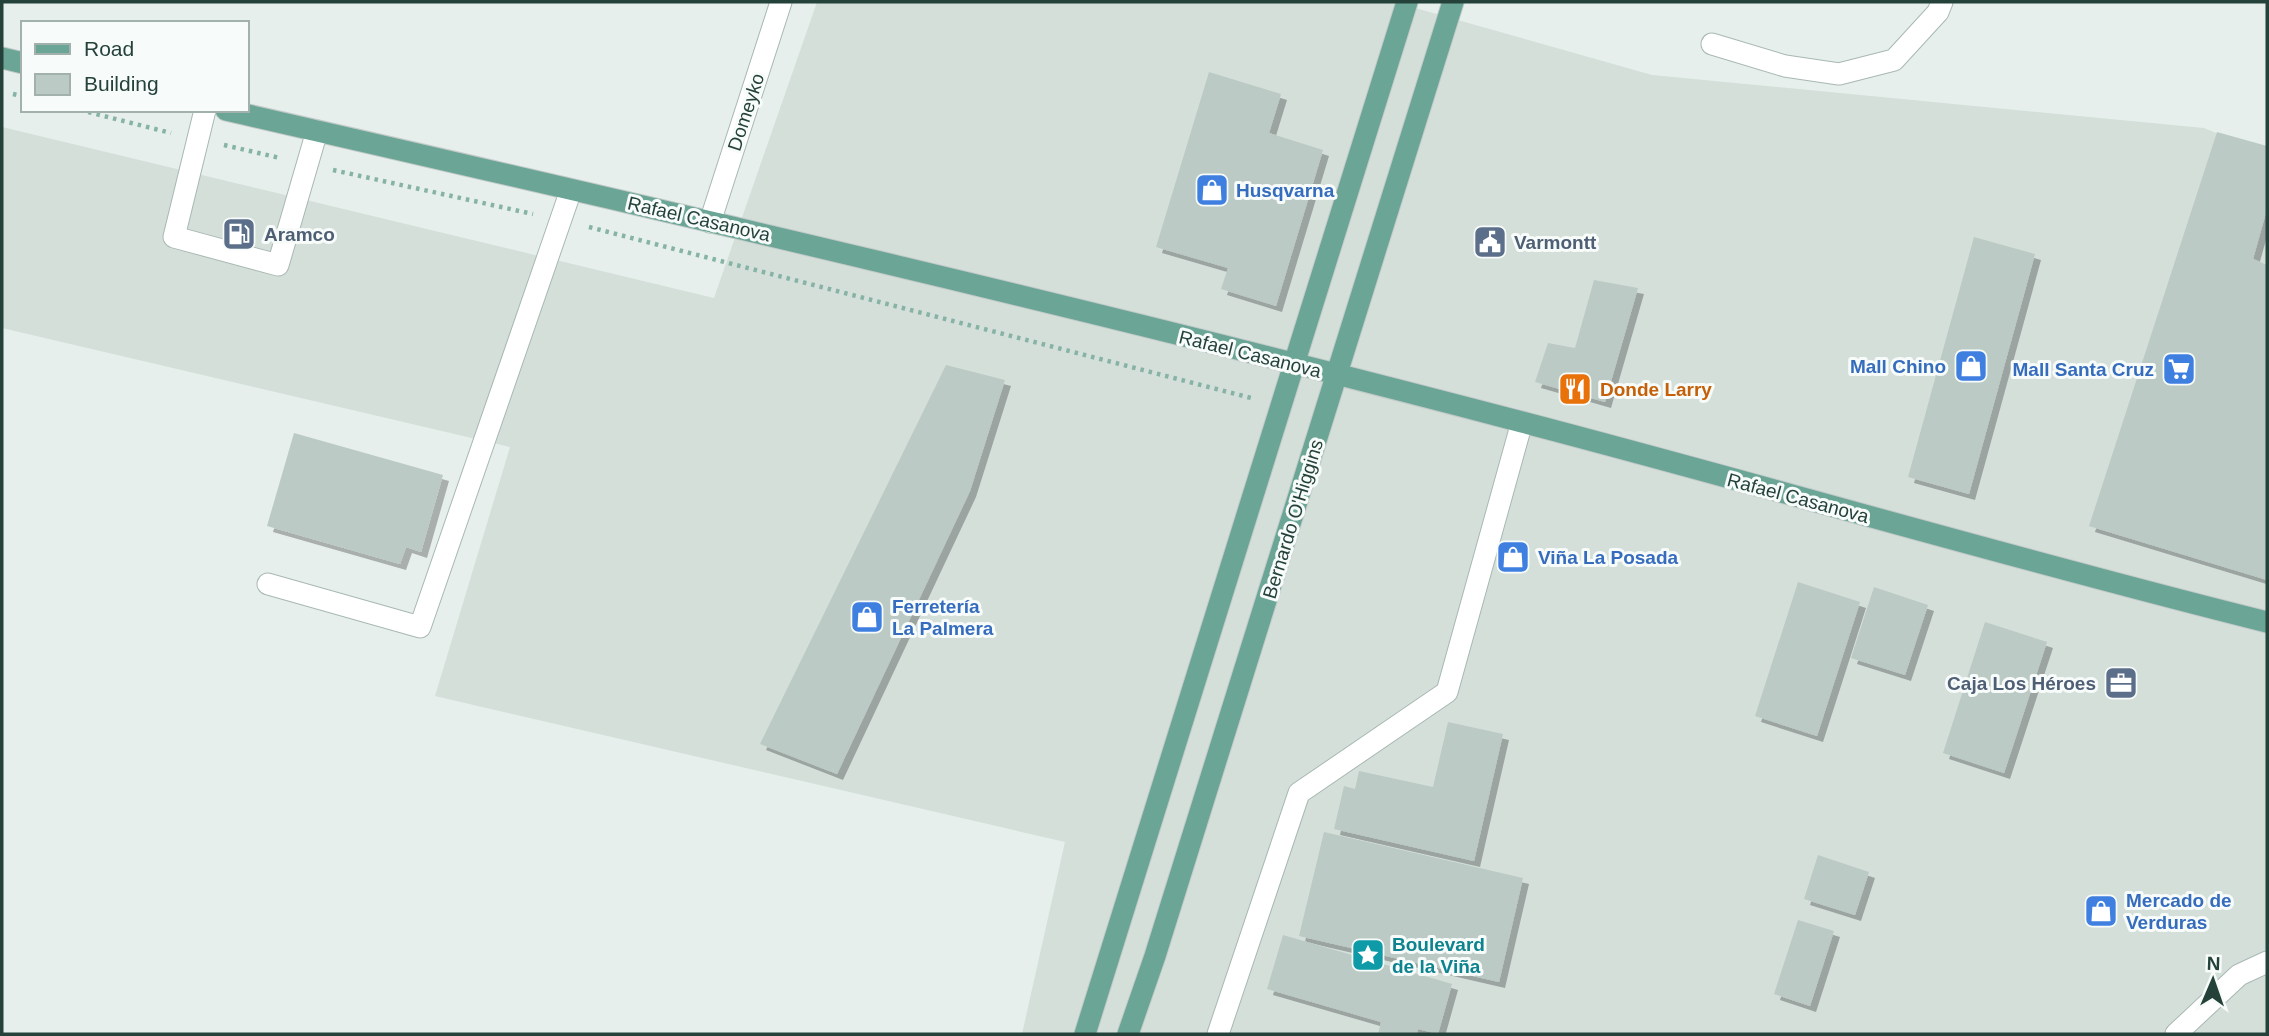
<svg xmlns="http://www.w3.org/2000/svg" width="2269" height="1036" viewBox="0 0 2269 1036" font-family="Helvetica,sans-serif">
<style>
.built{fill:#d4dfda}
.building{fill:#bbcac4;filter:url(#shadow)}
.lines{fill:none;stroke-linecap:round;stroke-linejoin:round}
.minor-casing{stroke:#a8b8b2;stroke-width:23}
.major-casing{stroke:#c2cac8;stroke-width:23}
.path{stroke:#86b3a5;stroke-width:4.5;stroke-dasharray:3.5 5;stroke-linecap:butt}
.minor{stroke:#fff;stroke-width:21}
.major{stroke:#6aa596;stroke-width:21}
.labels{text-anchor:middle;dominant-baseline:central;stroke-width:6;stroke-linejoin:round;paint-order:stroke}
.street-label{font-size:19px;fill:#24423a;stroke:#f7fbf9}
.shop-label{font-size:19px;font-weight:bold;fill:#366cbe;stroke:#f7fbf9;text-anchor:start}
.service-label{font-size:19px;font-weight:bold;fill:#4e5e75;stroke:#f7fbf9;text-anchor:start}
.food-label{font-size:19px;font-weight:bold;fill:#c56008;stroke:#f7fbf9;text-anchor:start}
.culture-label{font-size:19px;font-weight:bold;fill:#0d838f;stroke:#f7fbf9;text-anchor:start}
</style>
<defs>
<filter id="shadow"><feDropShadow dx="6" dy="6" stdDeviation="0" flood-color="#0004"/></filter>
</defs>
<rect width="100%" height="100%" fill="#e6efeb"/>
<path class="built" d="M817 2H1394L1652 75 2204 128 2267 154V1034H1022L1065 842 435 696 510 447 2 328V127L714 298Z"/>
<path class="building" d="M1209 72 1281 94 1269 133 1323 150 1276 306 1221 289 1228 268 1156 247Z
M2217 132 2267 146V209L2253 259 2267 265V580L2089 526Z
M1974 237 2035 254 1969 494 1908 477Z
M1594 280 1638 288 1605 402 1535 382 1548 343 1575 348Z
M946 365 1005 380 970 491 837 774 760 744Z
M294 433 443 475 421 552 406 547 400 564 267 526Z
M1798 582 1860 602 1817 736 1755 716Z
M1874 587 1928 605 1905 675 1851 658Z
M1985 622 2047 642 2004 773 1943 753Z
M1448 722 1503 734 1474 861 1334 829 1344 786 1355 789 1359 771 1433 787Z
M1324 832 1523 878 1499 982 1299 936Z
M1818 855 1869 872 1855 915 1804 899Z
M1798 920 1834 931 1810 1006 1774 994Z
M1283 935 1452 984 1438 1034 1418 1029 1417 1034H1378L1381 1022 1267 989Z"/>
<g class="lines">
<defs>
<path id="minor" d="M1712 44 1785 66 1839 74 1894 60 1938 12 1942 2
M205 110 174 237 278 265 317 131
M710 222 781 2
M268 584 420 627 571 190
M1218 1034 1299 793 1447 692 1522 422
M2176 1034 2239 975 2267 962"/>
<path id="major" d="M2 58 23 63
M226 110C659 209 1092 309 1522 422 1771 487 2017 560 2267 622
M1085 1034 1407 2
M1128 1034 1155 956 1453 2"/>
</defs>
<use href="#minor" class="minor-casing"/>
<use href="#major" class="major-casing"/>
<path class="path" d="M13 94 23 96
M80 110 171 133
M224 145 280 158
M333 170 533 214
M589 227 1255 399"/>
<use href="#minor" class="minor"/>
<use href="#major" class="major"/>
</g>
<defs>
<symbol id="shop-square" viewBox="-11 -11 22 22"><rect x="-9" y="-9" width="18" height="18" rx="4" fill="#3f7fe0" stroke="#f7fbf9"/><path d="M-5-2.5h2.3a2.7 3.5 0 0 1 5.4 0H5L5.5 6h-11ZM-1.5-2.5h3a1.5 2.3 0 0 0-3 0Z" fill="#fff"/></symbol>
<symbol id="fuel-square" viewBox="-11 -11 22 22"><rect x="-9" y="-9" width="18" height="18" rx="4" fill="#5c6f8a" stroke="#f7fbf9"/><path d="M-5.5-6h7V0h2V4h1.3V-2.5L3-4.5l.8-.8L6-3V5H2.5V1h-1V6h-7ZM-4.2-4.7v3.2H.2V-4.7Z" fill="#fff"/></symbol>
<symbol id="civic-square" viewBox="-11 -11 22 22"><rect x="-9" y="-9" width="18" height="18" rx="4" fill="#5c6f8a" stroke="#f7fbf9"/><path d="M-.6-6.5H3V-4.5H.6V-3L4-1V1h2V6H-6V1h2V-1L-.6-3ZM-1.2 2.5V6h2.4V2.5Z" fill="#fff"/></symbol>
<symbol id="supermarket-square" viewBox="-11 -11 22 22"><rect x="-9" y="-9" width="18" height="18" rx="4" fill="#3f7fe0" stroke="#f7fbf9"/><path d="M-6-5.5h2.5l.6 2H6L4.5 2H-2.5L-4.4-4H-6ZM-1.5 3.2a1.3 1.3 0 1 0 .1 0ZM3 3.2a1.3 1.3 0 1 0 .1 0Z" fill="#fff"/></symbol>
<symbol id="restaurant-square" viewBox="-11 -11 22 22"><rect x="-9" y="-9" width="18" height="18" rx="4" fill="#e8710a" stroke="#f7fbf9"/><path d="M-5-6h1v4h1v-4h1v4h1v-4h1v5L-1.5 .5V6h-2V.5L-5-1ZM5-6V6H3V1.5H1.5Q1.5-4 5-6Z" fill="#fff"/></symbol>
<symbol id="office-square" viewBox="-11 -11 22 22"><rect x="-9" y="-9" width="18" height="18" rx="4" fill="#5c6f8a" stroke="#f7fbf9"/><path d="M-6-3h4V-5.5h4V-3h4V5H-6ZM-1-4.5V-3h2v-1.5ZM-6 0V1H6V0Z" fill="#fff"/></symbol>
<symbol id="sight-square" viewBox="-11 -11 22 22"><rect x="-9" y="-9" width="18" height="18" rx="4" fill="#0f9aa8" stroke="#f7fbf9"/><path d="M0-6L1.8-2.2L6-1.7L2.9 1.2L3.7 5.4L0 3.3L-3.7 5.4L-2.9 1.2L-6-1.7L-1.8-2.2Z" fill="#fff"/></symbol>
</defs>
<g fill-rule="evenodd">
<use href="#shop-square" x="1193" y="171" width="38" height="38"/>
<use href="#fuel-square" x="220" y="215" width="38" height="38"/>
<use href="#civic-square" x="1471" y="223" width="38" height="38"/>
<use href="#shop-square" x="1952" y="347" width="38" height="38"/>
<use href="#supermarket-square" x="2160" y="350" width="38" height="38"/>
<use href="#restaurant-square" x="1556" y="370" width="38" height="38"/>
<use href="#shop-square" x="1494" y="538" width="38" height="38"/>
<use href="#shop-square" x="848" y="598" width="38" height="38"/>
<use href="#office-square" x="2102" y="664" width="38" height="38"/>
<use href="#shop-square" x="2082" y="892" width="38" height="38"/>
<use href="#sight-square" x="1349" y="936" width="38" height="38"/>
</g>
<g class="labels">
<g class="street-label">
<text transform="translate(746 112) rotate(-72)">Domeyko</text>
<text transform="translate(699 219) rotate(13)">Rafael Casanova</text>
<text transform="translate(1250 354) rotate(14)">Rafael Casanova</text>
<text transform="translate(1798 498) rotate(15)">Rafael Casanova</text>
<text transform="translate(1293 519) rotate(-73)">Bernardo O'Higgins</text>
</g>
<g class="shop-label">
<text x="1236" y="190">Husqvarna</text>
<text x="1946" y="366" text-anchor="end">Mall Chino</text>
<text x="2154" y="369" text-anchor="end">Mall Santa Cruz</text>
<text x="1538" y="557">Viña La Posada</text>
<text x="892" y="606">Ferretería<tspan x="892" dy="22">La Palmera</tspan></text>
<text x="2126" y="900">Mercado de<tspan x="2126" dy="22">Verduras</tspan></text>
</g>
<g class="service-label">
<text x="264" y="234">Aramco</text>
<text x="1514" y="242">Varmontt</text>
<text x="2096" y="683" text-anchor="end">Caja Los Héroes</text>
</g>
<g class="food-label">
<text x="1600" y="389">Donde Larry</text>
</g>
<g class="culture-label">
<text x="1392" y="944">Boulevard<tspan x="1392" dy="22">de la Viña</tspan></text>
</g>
</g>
<rect width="2269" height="1036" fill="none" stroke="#24423a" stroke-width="7"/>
<rect x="21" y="21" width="228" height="91" fill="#f7fbf9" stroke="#a3b1ad" stroke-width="2"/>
<rect x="35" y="44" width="35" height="10" fill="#6aa596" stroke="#a3b1ad" stroke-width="2"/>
<text x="84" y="56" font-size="21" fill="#24423a">Road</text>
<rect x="35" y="74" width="35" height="21" fill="#bbcac4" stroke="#a3b1ad" stroke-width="2"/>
<text x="84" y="91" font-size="21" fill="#24423a">Building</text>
<g transform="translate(2213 980) rotate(2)" stroke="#f7fbf9" stroke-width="5" paint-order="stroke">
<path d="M0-5L12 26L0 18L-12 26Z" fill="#24423a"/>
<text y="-10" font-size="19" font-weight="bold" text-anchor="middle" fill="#24423a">N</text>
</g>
</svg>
